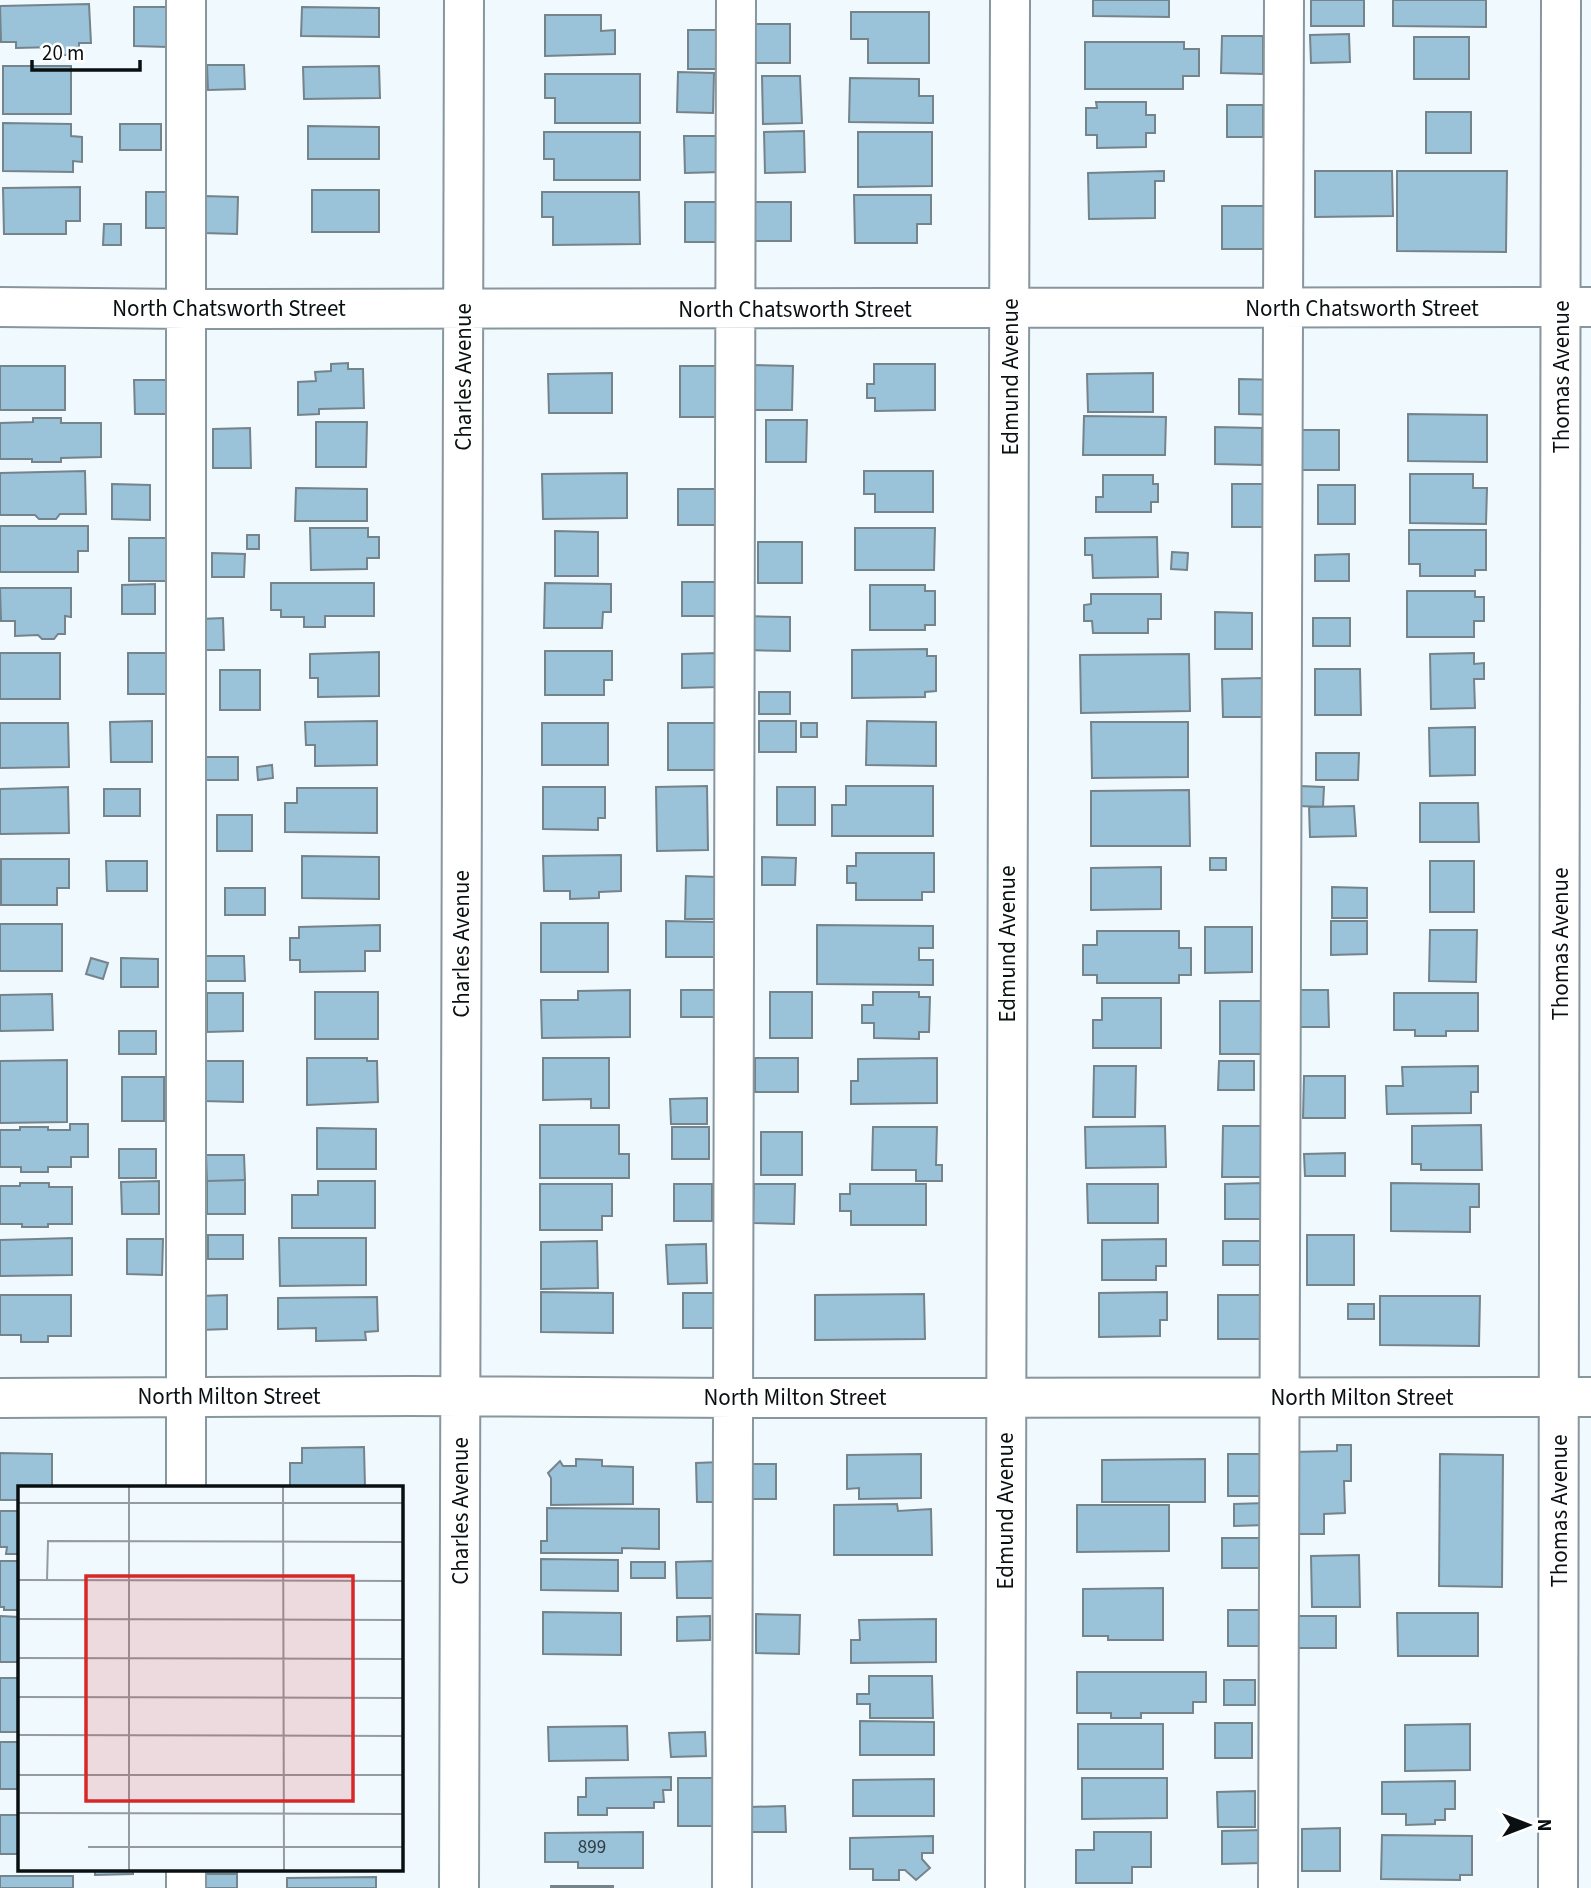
<svg xmlns="http://www.w3.org/2000/svg" width="1591" height="1888" viewBox="0 0 1591 1888" font-family="'Source Sans 3',sans-serif">
<style>
.building{fill:#9ac2d8;stroke:#75838b;stroke-width:2}
.lines{fill:none;stroke-linecap:round;stroke-linejoin:round}
.minor-casing{stroke:#88969e;stroke-width:42}
.minor{stroke:#fff;stroke-width:38}
.labels{text-anchor:middle;dominant-baseline:central;stroke-width:6;stroke-linejoin:round;paint-order:stroke}
.number-label{font-size:19px;fill:#2e3c44}
.street-label{font-size:23px;fill:#0a1012;stroke:#fff}
.inset-road{fill:none;stroke:#949ca0;stroke-width:2}
.view{fill:#d62828;fill-opacity:0.15;stroke:#d62828;stroke-width:3.5}
.inset-edge{fill:none;stroke:#0a1012;stroke-width:3.5}
</style>
<rect width="100%" height="100%" fill="#f0f9fe"/>
<path class="building" d="M1093 0H1169V17L1093 16Z
M1311 0H1364V26H1311Z
M1393 0H1486V27L1393 26Z
M89 4 91 43H79V55H56V47L16 48V42H1L0 6Z
M134 7H167V47L134 46Z
M302 7 379 8V37L301 36Z
M851 12H929V63H868V39H851Z
M545 15H601V31L615 30V54L545 56Z
M754 24H790V63H754Z
M688 30H724V69H688Z
M1349 34 1350 62 1311 63 1310 35Z
M1222 36H1263V74L1221 73Z
M1414 37H1469V79H1414Z
M1085 42H1184V49H1199V76H1183V89H1085Z
M207 65H244L245 89 208 90Z
M3 66H71V114H3Z
M379 66 380 98 304 99 303 67Z
M678 72 714 73 713 113 677 112Z
M545 74H640V123H555V98H545Z
M762 76H800L802 123 763 124Z
M850 78 919 79V96H933V123L849 122Z
M1096 102H1146V115H1155V133H1146V147L1097 148V135H1086V108H1097Z
M1227 105H1263V137H1227Z
M1426 112H1471V153H1426Z
M3 123 71 124V136L82 137V162L73 161V172L3 171Z
M120 124H161V150H120Z
M308 126 379 127V159H308Z
M804 131 805 172 765 173 764 132Z
M544 132H640V180H554V159H544Z
M858 132H932V186L858 187Z
M684 136H721V172L685 173Z
M1164 171V181H1155V218L1089 219 1088 173Z
M1315 171H1392L1393 216 1315 217Z
M1397 171H1507L1506 252 1397 251Z
M80 187V221H66V234H4L3 188Z
M312 190H379V232H312Z
M146 192H173V228H146Z
M542 192H639L640 244 553 245V217H542Z
M854 195H931V224H917V243H855Z
M204 196 238 197 237 234 203 233Z
M685 202H723V242H685Z
M750 202H791V241H750Z
M1222 206H1268V249H1222Z
M104 224H121V245H103Z
M348 363V369H363L364 408 319 409V414L298 415V382L316 381 315 372 331 371V364Z
M874 364H935V410L875 411V398H867V384H874Z
M752 365 793 366 792 410H751Z
M0 366H65V410H0Z
M680 366H723V417H680Z
M612 373V413H549L548 374Z
M1153 373V412H1088L1087 374Z
M1239 379 1277 380V415L1239 414Z
M134 380H170V414H135Z
M1408 414 1487 415V462L1408 461Z
M1084 416 1166 417 1165 455H1083Z
M33 418H61V423H101V457L61 458V462H32V459H0V423L33 422Z
M766 420H807L806 462H766Z
M316 422H367L366 467H316Z
M1215 427 1262 428V465L1215 464Z
M250 428 251 468H213V429Z
M1302 430H1339V470H1302Z
M85 471 86 514H60L56 519H39L35 515H0V473Z
M864 471H933V512H875V494H864Z
M627 473V518L543 519 542 474Z
M1410 474H1473V488H1487L1486 524 1410 523Z
M1103 475H1153V484H1158V502H1151V512H1096V497H1103Z
M112 484 150 485V520L112 519Z
M1232 484H1266L1265 527H1232Z
M1318 485H1355V524H1318Z
M296 488 367 489V521H295Z
M678 489H716V525H678Z
M0 526H88V551H78V572H0Z
M310 528H368V537H379V558H367V569L311 570Z
M855 528H935L934 570H855Z
M1409 530H1486V570H1475V576H1420V564H1409Z
M555 531 598 532V576H555Z
M247 535H259V549H247Z
M1157 537 1158 577 1093 578 1092 555H1085V538Z
M129 538H169V581H129Z
M758 542H802V583H758Z
M1172 552 1188 553 1187 570 1171 569Z
M212 553 245 554 244 577H212Z
M1349 554V581H1315V555Z
M682 582H720V616H682Z
M271 583H374V616H325V627H304V617H281V610H271Z
M545 583 611 584V612H603L602 628H544Z
M155 584V614H122V585Z
M870 585H925V591H935V625H925V630H870Z
M0 588H71V617L65 616V634H58L54 639H42L38 635 15 636V621H1Z
M1407 591H1475V597H1484V621H1474V637H1407Z
M1091 594H1161V619H1148V633H1093L1092 621H1084V605L1091 604Z
M1215 612 1252 613V649H1215Z
M745 616 790 617V651L745 650Z
M223 618 224 650H201L200 619Z
M1313 618H1350V646H1313Z
M927 649V656H936V691L925 692V697L852 698V650Z
M545 651H612V680H604V695H545Z
M379 652V696L318 697V678H310V654Z
M0 653H60V699H0Z
M128 653H169V694H128Z
M717 653V687L682 688V654Z
M1474 653V664L1484 663V679H1474L1475 708 1431 709 1430 654Z
M1189 654 1190 711 1081 713 1080 655Z
M1315 669H1360L1361 715H1315Z
M220 670H260V710H220Z
M1263 678V717H1223L1222 679Z
M759 692H790V714H759Z
M152 721V762H111L110 722Z
M377 721V765L315 766V745H306L305 722Z
M759 721H796V752H759Z
M867 721 936 722V766L866 765Z
M1091 722H1188V777L1092 778Z
M0 723H68L69 767 0 768Z
M542 723H608V765H542Z
M668 723H715V770H668Z
M801 723H817V737H801Z
M1475 727V775L1430 776 1429 728Z
M1316 753H1359L1358 780H1316Z
M205 757H238V780H205Z
M272 765 273 778 258 780 257 767Z
M707 786 708 850 657 851 656 787Z
M846 786H933V836H832V805H846Z
M1300 786 1324 787 1323 807 1299 806Z
M68 787 69 833 0 834V789Z
M543 787H605V818H598V830L543 829Z
M777 787H815V825H777Z
M297 788H377V833L285 832V803H297Z
M104 789H140V816H104Z
M1189 790 1190 846H1091V791Z
M1420 803H1478L1479 842H1420Z
M1354 806 1356 836 1310 837 1309 807Z
M217 815H252V851H217Z
M856 853H934V892H922V900H856V883H847V866H856Z
M621 855V891L599 892V898L570 899V891H544L543 856Z
M302 856 379 857V899L302 898Z
M762 857 796 858 795 885H762Z
M1210 858H1226V870H1210Z
M1 859H69V888H57V905H1Z
M106 861H147V891H107Z
M1430 861H1474V912H1430Z
M1161 867V909L1091 910V868Z
M686 876 717 877 716 919H685Z
M1332 887 1367 888V918H1332Z
M225 888H265V915H225Z
M666 921 715 922 714 957H666Z
M1331 921H1367V954L1331 955Z
M541 923H608V972H541Z
M0 924H62V971H0Z
M380 925V951H365V971L300 972V960H290V938H299V927Z
M817 925 933 926V948H919V960H933V985L817 984Z
M1205 927H1252V972L1205 973Z
M1430 930H1477L1476 982 1429 981Z
M1097 931H1179V948H1191V975H1179V983H1097V975H1083V945H1097Z
M205 956H244L245 981H205Z
M91 958 108 963 103 979 86 974Z
M121 958 158 959V987H121Z
M630 990V1037L542 1038 541 1000H578V991Z
M681 990H715V1017H681Z
M1300 990H1328L1329 1027H1300Z
M315 992H378V1039H315Z
M770 992H812V1038H770Z
M873 992H919V997H930L929 1032H919V1039L874 1038V1023H862V1005H873Z
M207 993H243V1031L207 1032Z
M1394 993H1478V1031H1446V1036H1415V1030H1394Z
M52 994 53 1030 0 1031V995Z
M1102 998H1161V1048H1093V1020H1102Z
M1220 1001H1265V1054H1220Z
M119 1031H156V1054H119Z
M307 1058H367V1061H377L378 1102 307 1105Z
M543 1058H609V1108H591V1099L543 1100Z
M755 1058H798V1092H755Z
M937 1058V1103L851 1104V1081H858V1059Z
M67 1060V1122L0 1123V1061Z
M202 1061H243V1102L202 1101Z
M1219 1061H1254V1090H1218Z
M1094 1066H1136L1135 1117H1093Z
M1478 1066V1092H1471V1113L1387 1114 1386 1086H1403L1402 1067Z
M1304 1076H1345V1118H1303Z
M122 1077H164V1121H122Z
M707 1098V1124H671L670 1099Z
M70 1124H88V1157H71V1167H48V1172H21V1167H0V1130H20V1127H48V1130H70Z
M540 1125H619V1154H629V1178H540Z
M1481 1125 1482 1170H1421V1164H1412V1126Z
M1165 1126 1166 1167 1086 1168 1085 1127Z
M1223 1126H1268V1177H1222Z
M672 1127H709V1159H672Z
M873 1127H937L936 1165H942V1181H916V1170H872Z
M317 1128 376 1129V1169H317Z
M761 1132H802V1175H761Z
M119 1149H156V1178H119Z
M1345 1153V1176H1305L1304 1154Z
M206 1155H244L245 1180 207 1181Z
M245 1180V1214H207V1181Z
M159 1181V1214H122L121 1182Z
M318 1181H375V1228H292V1195H318Z
M20 1183H49V1187H72V1224H48V1227H22V1224H0V1186H20Z
M1263 1183V1219H1225V1184Z
M1391 1183 1479 1184V1207H1470V1232L1391 1231Z
M540 1184H612V1216H602V1230H540Z
M674 1184H712V1221H674Z
M754 1184H795L794 1224 753 1223Z
M850 1184H926V1225H851V1211H840V1194H850Z
M1087 1184H1158V1223H1088Z
M208 1235H243V1259H208Z
M1307 1235H1354V1285H1307Z
M72 1238V1275L0 1276V1240Z
M279 1238H366V1285L280 1286Z
M127 1239H163L162 1275 127 1274Z
M1166 1239V1266H1156V1280H1102V1240Z
M597 1241 598 1288 541 1289V1242Z
M1223 1241H1263V1265H1223Z
M706 1244 707 1283 668 1284 666 1245Z
M541 1292 613 1293V1333L541 1332Z
M1167 1292V1320H1160V1336L1099 1337V1293Z
M683 1293H720V1328H683Z
M924 1294 925 1339 815 1340V1295Z
M0 1295H71V1336H48V1342H21V1335H0Z
M227 1295V1329L200 1330V1296Z
M1218 1295H1262V1339H1218Z
M1380 1296H1480L1479 1346 1380 1345Z
M377 1297 378 1331 365 1332 366 1340 316 1341V1328L278 1329V1298Z
M1348 1304H1374V1319H1348Z
M1337 1445H1351V1481H1344L1345 1513 1324 1514V1534H1292V1452L1337 1451Z
M364 1447 365 1487H290V1463H302V1448Z
M0 1453 52 1454V1487H19V1500H0Z
M921 1454V1498L859 1499V1488L847 1489V1455Z
M1228 1454H1269L1268 1496H1228Z
M1440 1454 1503 1455 1502 1587 1439 1586Z
M576 1459 602 1460V1466L633 1467V1504L551 1505V1478L548 1473 560 1461 563 1466H576Z
M1205 1459V1502H1102V1460Z
M720 1462 721 1502H697L696 1463Z
M751 1464H776V1499H751Z
M1266 1503V1525L1234 1526V1504Z
M897 1504 898 1511 931 1509 932 1555H834V1505Z
M1077 1505H1169V1551L1077 1552Z
M547 1508 659 1509V1549L622 1548V1553H541V1541H547Z
M0 1511H19V1554H6L7 1547H0Z
M1222 1538H1259V1568H1222Z
M1359 1555 1360 1607H1312L1311 1556Z
M541 1559 618 1560V1591L541 1590Z
M0 1561H19V1610H4V1607H0Z
M713 1561 714 1598H677L676 1562Z
M631 1562H665V1578H631Z
M1163 1588V1640H1108V1636H1083V1589Z
M1228 1610H1265V1646H1228Z
M543 1612 621 1613V1655L543 1654Z
M1397 1613H1478V1656H1398Z
M756 1614 800 1615 799 1654 756 1653Z
M0 1616 19 1617V1662H0Z
M710 1616V1640L677 1641V1617Z
M1295 1616H1336V1648H1295Z
M936 1619V1662L851 1663V1640H860L859 1620Z
M1077 1672H1206V1702H1193V1713H1141V1718H1111V1713H1077Z
M869 1676H932L933 1718H870V1704H857V1694H869Z
M0 1678H19V1732H0Z
M1224 1680H1255V1705H1224Z
M860 1721 934 1722V1755H860Z
M1215 1723H1252V1758H1215Z
M1078 1724H1163V1769H1078Z
M1470 1724V1770L1405 1771V1725Z
M627 1726 628 1760 549 1761 548 1727Z
M705 1732 706 1756 671 1757 669 1733Z
M0 1742H19V1789H0Z
M671 1777V1790H663L664 1802H654V1808H607V1815H578V1797H586V1778Z
M678 1778H719V1826H678Z
M1082 1778H1167V1818L1082 1819Z
M934 1779V1816H853V1780Z
M1455 1781V1809H1445V1820H1435V1824L1406 1825V1814H1382V1782Z
M1255 1791V1827H1218L1217 1792Z
M785 1806 786 1832H750V1807Z
M0 1815H19V1854H0Z
M1340 1828V1871H1302V1829Z
M1262 1830V1863L1222 1864V1831Z
M643 1832V1868H578V1862H545V1833Z
M1094 1832H1151V1867H1132V1883H1076V1850H1094Z
M1382 1835 1472 1836V1875H1460V1880L1381 1879Z
M933 1836V1853H922V1859L930 1868 916 1880 905 1870H899V1880H873V1869H850V1838Z
M95 1869H133V1874L95 1875Z
M197 1869H237V1874H197Z
M197 1874H237V1888H197Z
M0 1876H73V1888H0Z
M376 1877V1888H287V1878Z
M551 1886H613V1888H551Z"/>
<g class="lines">
<defs>
<path id="minor" d="M0 307 187 309 1591 307
M0 1398 411 1396 735 1398 1591 1397
M186 1487V0
M186 1888V1869
M459 1888 464 0
M732 1888 736 0
M1005 1888 1010 0
M1278 1888 1284 0
M1558 1888 1561 0"/>
</defs>
<use href="#minor" class="minor-casing"/>
<use href="#minor" class="minor"/>
</g>
<g class="labels">
<g class="number-label">
<text x="592" y="1847">899</text>
</g>
<g class="street-label">
<text x="229" y="308">North Chatsworth Street</text>
<text x="1362" y="308">North Chatsworth Street</text>
<text x="795" y="309">North Chatsworth Street</text>
<text transform="translate(463 377) rotate(-90)">Charles Avenue</text>
<text transform="translate(1010 377) rotate(-90)">Edmund Avenue</text>
<text transform="translate(1561 377) rotate(-90)">Thomas Avenue</text>
<text transform="translate(461 944) rotate(-90)">Charles Avenue</text>
<text transform="translate(1007 944) rotate(-90)">Edmund Avenue</text>
<text transform="translate(1560 944) rotate(-90)">Thomas Avenue</text>
<text x="229" y="1396">North Milton Street</text>
<text x="795" y="1397">North Milton Street</text>
<text x="1362" y="1397">North Milton Street</text>
<text transform="translate(460 1511) rotate(-90)">Charles Avenue</text>
<text transform="translate(1005 1511) rotate(-90)">Edmund Avenue</text>
<text transform="translate(1559 1511) rotate(-90)">Thomas Avenue</text>
</g>
</g>
<g transform="translate(18 1486)">
<rect width="385" height="385" fill="#f0f9fe"/>
<path class="inset-road" d="M265 0 266 385M0 17H385M0 94 385 95M29 94 30 55 385 56M0 133 385 134M0 172 385 173M0 211 385 212M0 249 385 250M0 289H385M0 327 385 328M70 361H385M111 385V0"/>
<path class="view" d="M68 90H335V315H68Z"/>
<rect width="385" height="385" class="inset-edge"/>
</g>
<g transform="translate(1528 1825) rotate(90)" stroke="#ffffff" stroke-width="5" paint-order="stroke">
<path d="M0-5L12 26L0 18L-12 26Z" fill="#0a1012"/>
<text y="-10" font-size="19" font-weight="bold" text-anchor="middle" fill="#0a1012">N</text>
</g>
<path d="M32 60v10h108v-10" fill="none" stroke="#0a1012" stroke-width="3.5"/>
<text x="42" y="60" font-size="21" fill="#0a1012" stroke="#ffffff" stroke-width="5" paint-order="stroke">20 m</text>
</svg>
